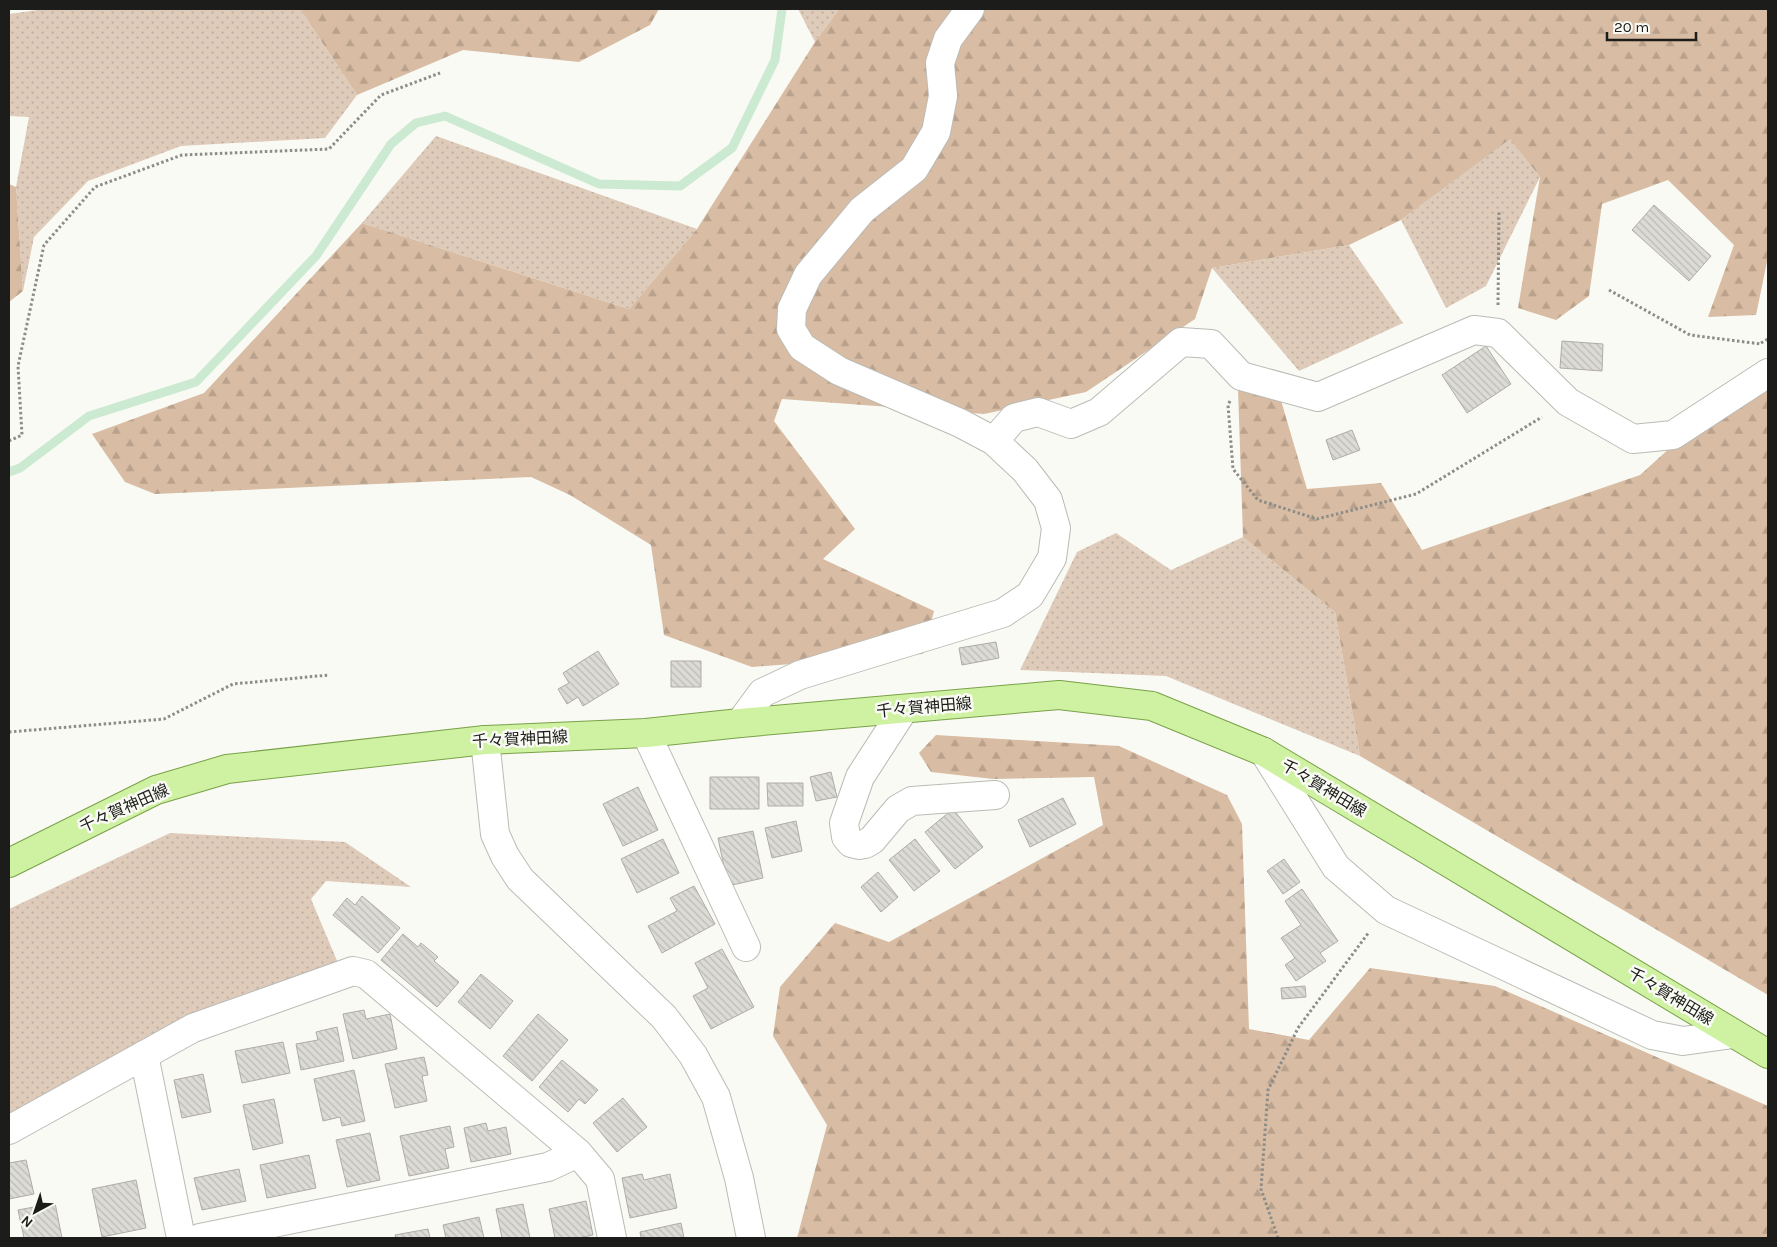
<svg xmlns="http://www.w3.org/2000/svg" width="1777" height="1247" viewBox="0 0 1777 1247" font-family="Karla,'Noto Sans JP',sans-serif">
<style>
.grass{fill:url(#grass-dots)}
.forest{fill:url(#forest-firs)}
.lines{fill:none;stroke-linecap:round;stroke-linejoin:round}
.stream{stroke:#cbead1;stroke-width:9}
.building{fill:url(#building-back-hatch);stroke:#afaca8}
.minor-casing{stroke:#bbbbb6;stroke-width:30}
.major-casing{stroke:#7aa149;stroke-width:30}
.path{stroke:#8c8c88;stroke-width:3;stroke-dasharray:2.5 2.5;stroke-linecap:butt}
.minor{stroke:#fff;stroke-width:28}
.major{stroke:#cef2a1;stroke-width:28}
.labels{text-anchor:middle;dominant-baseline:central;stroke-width:5;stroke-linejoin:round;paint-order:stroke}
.street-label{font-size:16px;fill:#1c1c1a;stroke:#fafaf5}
</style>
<defs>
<pattern id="grass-dots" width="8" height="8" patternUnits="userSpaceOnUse" patternTransform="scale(1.25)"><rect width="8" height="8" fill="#decbba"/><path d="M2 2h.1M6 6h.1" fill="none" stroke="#beae9f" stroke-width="1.8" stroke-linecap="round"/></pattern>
<pattern id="forest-firs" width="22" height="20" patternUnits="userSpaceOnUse" patternTransform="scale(1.25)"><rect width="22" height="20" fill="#d8bca3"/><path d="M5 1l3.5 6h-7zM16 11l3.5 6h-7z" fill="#b9a18c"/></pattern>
<pattern id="building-back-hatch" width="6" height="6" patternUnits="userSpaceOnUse" patternTransform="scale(1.25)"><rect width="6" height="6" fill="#dddbd6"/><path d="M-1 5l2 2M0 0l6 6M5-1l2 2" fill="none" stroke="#bdbbb7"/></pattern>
</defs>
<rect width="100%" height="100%" fill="#fafaf5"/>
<path class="grass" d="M45 9H300L357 95 325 138 181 146 88 181 34 237 23 291 16 187 29 117 9 116V14Z
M798 9H839L815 42Z
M436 136 697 229 629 309 362 223Z
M1510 138 1540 177 1486 286 1446 308 1401 220Z
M1349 245 1403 323 1299 371 1212 268Z
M1116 533 1171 570 1243 537 1335 612 1360 756 1166 676 1020 670 1077 552Z
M170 833 345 842 411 887 326 881 311 899 338 963 171 1024 9 1119V909Z"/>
<path class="forest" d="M300 9H659L650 25 579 62 463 50 357 95Z
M839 9H1768V257L1756 315 1708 317 1734 245 1668 180 1602 204 1589 296 1556 320 1518 308 1540 177 1510 139 1401 220 1349 245 1212 268 1195 319 1086 392 984 414 782 399 774 421 855 529 823 559 934 611 923 654 752 667 664 635 651 545 570 495 531 477 155 494 125 482 92 434 204 393 362 223 629 309 697 229 815 42Z
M9 184 16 187 23 291 9 302Z
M1768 359V995L1360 756 1335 612 1243 537 1238 389 1280 397 1307 489 1381 483 1422 550 1640 475Z
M936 735 1119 746 1227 795 1242 824 1249 1029 1309 1040 1370 968 1495 986 1768 1106V1238H797L827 1125 773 1036 780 987 835 923 889 942 1103 825 1094 777 993 779 931 772 919 753Z"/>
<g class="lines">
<path class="stream" d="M9 472 20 468 89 416 196 382 316 256 391 144 416 123 445 116 599 184 680 186 732 148 775 60 782 9"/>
</g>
<path class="building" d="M1654 205 1711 256 1689 281 1632 230Z
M1562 341 1603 344 1602 371 1560 368Z
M1486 346 1511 384 1467 413 1442 375Z
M1352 430 1360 450 1333 460 1326 440Z
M996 642 999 658 962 665 959 648Z
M598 651 619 684 583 706 578 697 567 704 558 689 569 683 563 673Z
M671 661H701V687H671Z
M831 772 837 797 816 801 810 777Z
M710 777H759V809H710Z
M767 783H803V806H768Z
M638 787 658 830 623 846 603 804Z
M1063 798 1076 824 1030 847 1018 820Z
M953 809 983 847 955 869 925 832Z
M796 821 802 851 772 858 765 828Z
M753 831 763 878 728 886 718 838Z
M663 839 679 873 637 893 621 859Z
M915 839 940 871 914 891 889 860Z
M1284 859 1300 882 1283 894 1267 871Z
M878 872 898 897 881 912 861 887Z
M694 886 715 924 662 953 648 926 677 911 670 898Z
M1302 889 1338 941 1320 953 1326 961 1296 981 1285 965 1295 958 1281 938 1301 925 1285 901Z
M362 896 400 928 378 953 333 915 347 898 355 905Z
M403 934 418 947 421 943 438 957 434 961 459 982 437 1007 381 960Z
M722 949 754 1007 711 1029 693 996 708 988 695 963Z
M481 974 513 1001 490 1029 458 1002Z
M1305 986 1306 997 1282 999 1281 988Z
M364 1010 366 1019 390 1014 397 1049 353 1059 343 1014Z
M538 1014 568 1040 532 1081 503 1056Z
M337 1027 344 1061 301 1070 296 1044 318 1040 316 1032Z
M283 1042 290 1073 242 1083 235 1051Z
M424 1057 428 1075 422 1076 427 1101 395 1108 385 1064Z
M562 1060 598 1090 585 1104 579 1099 568 1112 539 1087Z
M354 1070 365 1121 342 1126 340 1117 323 1121 314 1079Z
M203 1074 211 1112 182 1118 174 1080Z
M623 1098 647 1127 617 1152 593 1123Z
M274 1099 283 1143 253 1150 243 1105Z
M486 1123 488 1131 506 1127 511 1154 471 1162 464 1128Z
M450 1126 454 1147 445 1149 449 1168 409 1176 400 1136Z
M370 1133 380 1180 347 1187 336 1140Z
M309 1155 316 1188 267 1198 260 1165Z
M26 1160 34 1194 9 1199V1163Z
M239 1169 246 1201 202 1210 194 1178Z
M642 1174 644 1180 670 1174 677 1208 630 1218 622 1178Z
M136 1180 146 1228 102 1237 92 1189Z
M586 1201 593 1235 578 1238H555L549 1209Z
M55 1203 62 1238H24L18 1210Z
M523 1204 530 1238H502L496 1209Z
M479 1217 484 1238H446L443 1225Z
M681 1223 684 1238H641L640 1232Z
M428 1229 430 1238H396L395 1235Z"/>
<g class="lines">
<defs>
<path id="minor" d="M994 441 1014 418 1038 412 1071 424 1099 412 1181 342 1211 344 1241 376 1318 397 1474 330 1498 333 1568 402 1633 439 1673 435 1768 373
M904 709 860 777 844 823 846 837 851 843 859 845 865 844 872 840 898 809 912 801 995 795
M740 723 762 693 800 675 1003 613 1030 595 1052 558 1056 528 1048 500 1025 470 994 441 960 423 839 371 802 347 791 329 792 309 808 275 862 210 914 169 936 132 943 96 940 63 948 39 970 9
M646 733 746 947
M485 740 495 834 505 856 520 879 664 1017 693 1055 716 1097 739 1178 751 1238
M1264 752 1336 867 1386 910 1652 1035 1683 1041 1733 1034
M144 1055 181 1238
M9 1130 193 1028 353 971 366 974 578 1153 600 1179 612 1238
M200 1238 548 1167 578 1153"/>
<path id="major" d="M9 863 156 790 227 769 485 740 646 733 740 723 1059 695 1152 706 1264 752 1768 1054"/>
</defs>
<use href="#minor" class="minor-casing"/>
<use href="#major" class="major-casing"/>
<path class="path" d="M1609 290 1690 335 1761 344
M1498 305 1499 212
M1761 343 1768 339
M1230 401 1228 405 1233 469 1258 500 1317 519 1416 494 1542 417
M9 441 22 435 18 366 44 245 95 187 182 155 329 149 381 95 440 73
M9 732 164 719 233 684 329 675
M1278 1238 1261 1189 1268 1090 1298 1028 1369 932"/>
<use href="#minor" class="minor"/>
<use href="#major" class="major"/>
</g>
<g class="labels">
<g class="street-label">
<text transform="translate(924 707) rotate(-5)">千々賀神田線</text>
<text transform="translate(520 739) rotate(-3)">千々賀神田線</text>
<text transform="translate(1324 788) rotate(31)">千々賀神田線</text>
<text transform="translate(124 808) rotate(-24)">千々賀神田線</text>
<text transform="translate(1671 996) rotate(31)">千々賀神田線</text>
</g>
</g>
<rect width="1777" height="1247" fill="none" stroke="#1c1c1a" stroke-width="20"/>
<g transform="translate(35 1212) rotate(220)" stroke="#fafaf5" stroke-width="4" paint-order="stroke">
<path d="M0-4L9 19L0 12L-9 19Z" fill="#1c1c1a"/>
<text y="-8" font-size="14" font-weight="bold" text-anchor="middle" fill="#1c1c1a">N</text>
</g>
<path d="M1607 32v8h89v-8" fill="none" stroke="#1c1c1a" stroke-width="2.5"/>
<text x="1614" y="32" font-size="15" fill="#1c1c1a" stroke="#fafaf5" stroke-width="4" paint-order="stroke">20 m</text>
</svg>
